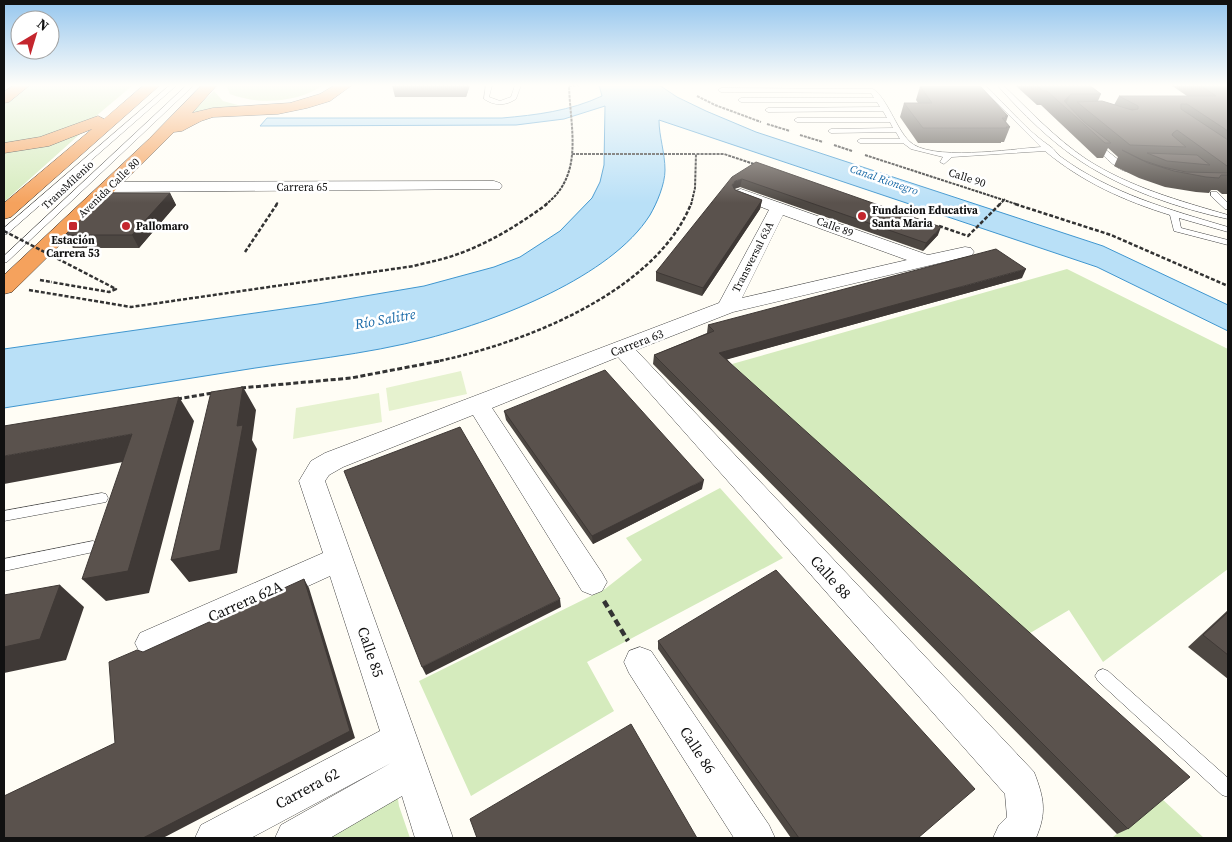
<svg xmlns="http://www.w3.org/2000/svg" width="1232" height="842" viewBox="0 0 1232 842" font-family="'Source Serif 4',serif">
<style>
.green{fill:#d5ebbd}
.pitch{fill:#e6f2cf}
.water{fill:#b9e0f7;stroke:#3f96cf}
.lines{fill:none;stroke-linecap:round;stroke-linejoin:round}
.lane-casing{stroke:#444;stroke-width:1}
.street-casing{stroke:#444;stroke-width:1}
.highway-casing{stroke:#222;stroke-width:1}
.path-far3{stroke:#333;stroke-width:2;stroke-dasharray:3 1;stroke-linecap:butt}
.path-far2{stroke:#333;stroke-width:2.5;stroke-dasharray:4 2;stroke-linecap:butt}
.path-far1{stroke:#333;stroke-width:3;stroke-dasharray:5 2.5;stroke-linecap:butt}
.path{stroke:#333;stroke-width:4.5;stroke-dasharray:7 4;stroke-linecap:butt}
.lane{fill:#fff;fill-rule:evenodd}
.street{fill:#fff;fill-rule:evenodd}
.highway{fill:#f5a25d;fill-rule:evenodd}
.path-bridge{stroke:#333;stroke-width:2.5;stroke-dasharray:4 2;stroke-linecap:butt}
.wall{fill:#4d4742}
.shaded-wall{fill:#3f3936}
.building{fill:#5a524d;stroke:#3f3936}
.poi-dot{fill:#c4262e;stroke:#fff;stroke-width:2}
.labels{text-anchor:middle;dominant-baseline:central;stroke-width:5;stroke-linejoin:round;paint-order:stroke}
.far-street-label{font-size:11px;fill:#111;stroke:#fff}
.far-water-label{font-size:11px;font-style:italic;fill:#1768a6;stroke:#fff}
.far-poi-label{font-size:11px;font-weight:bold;fill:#111;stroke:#fff;text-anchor:start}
.street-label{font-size:12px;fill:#111;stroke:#fff}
.water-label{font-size:14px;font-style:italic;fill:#1768a6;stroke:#fff}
.near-street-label{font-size:15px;fill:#111;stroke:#fff}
</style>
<rect width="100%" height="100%" fill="#fffdf5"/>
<path class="green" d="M30 85H133L89 122 20 144 4 145V103Z
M226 85H323C298 103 258 105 230 94Z
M214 91 223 101 245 107 188 116Z
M81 133 4 202V152L17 150Z
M1067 269 1228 349V569L1103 662 1069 610 1020 639 732 364Z
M720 488 783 558 587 662 614 711 471 796 419 681 605 589 642 560 626 538Z
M397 793 399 806 410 838H321Z
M1161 798 1204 838H1114L1113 837Z"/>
<path class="pitch" d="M461 371 467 394 389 411 386 388Z
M379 393 382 422 293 439 296 408Z"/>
<path class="water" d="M599 85H659L677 97 706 111 756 132 1103 246 1228 305V331L1097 267 659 120C659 136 665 153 665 170 665 184 657 203 650 215 611 277 498 320 429 338 365 355 296 361 230 372 155 384 79 396 4 408V349L318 304 424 286 494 267 520 257 560 231 592 198 600 182 604 165 605 106 564 119 516 125 260 126 267 118H502C536 115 570 111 602 96Z"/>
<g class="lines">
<defs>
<path id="lane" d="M170 85H177L7 234H4V228Z
M187 85H194L7 262 4 263V256Z
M486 85H492L489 97 500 101 511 97 515 85H521L516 99C506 106 494 106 484 99Z
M979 85H985C1007 106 1027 131 1051 147 1054 149 1057 154 1061 157 1110 193 1170 210 1228 227V232L1179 218 1181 228 1228 240V245L1174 231 1170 215C1125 201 1082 182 1045 151L952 157 944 164 940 162 943 157 911 149 903 143H860L857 141 860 139H900L896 132 831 133 828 131 831 129 893 128 890 122H797L794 120 797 118H887L883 111 768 112 765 110 768 108 880 107 877 102H741L738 100 741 98H874L871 93 721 92 718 90 721 88 873 89C887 98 896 128 909 141 929 162 1011 149 1041 147Z
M997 85H1003C1030 111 1055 138 1086 159 1129 187 1180 201 1228 215V219C1178 208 1125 190 1082 162 1051 142 1022 113 997 85Z
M1092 142H1096L1120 161 1132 168V172C1117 173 1102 153 1092 144Z
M1211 192H1217L1228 203V209H1225L1211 196Z
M102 493 106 494 108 498 106 502 4 521V511Z
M93 541 98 543 100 547 98 551 4 571V559Z
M1103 669 1108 671 1228 778V797L1222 795 1098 681 1095 676 1098 671Z"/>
<path id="street" d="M494 181 500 183 502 186 500 189 109 192 103 190 101 187 103 184 109 182Z
M741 189 928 255 965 247 971 248 974 252 971 256 965 257 733 312 636 350 1034 772C1044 798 1047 812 1036 838H993L999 825 1007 817 1005 794 618 357 492 408 602 573 607 582 602 591 592 595 582 591 473 415 343 467 329 475 325 481 453 838H415L402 796 330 838H275L281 825 391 763 251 838H195L201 825 380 731 330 576 151 658 140 653 135 643 140 633 323 553 299 481 311 461 325 453 719 303 769 210 735 197 733 194 735 191ZM783 215 907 260 742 298Z
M640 647 651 651 769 825 775 838H734L629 673 624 662 629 651Z"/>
<path id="highway" d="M14 85H30L9 102 4 103V92Z
M144 85H160L11 217 4 219V203L92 129 49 146 4 153V143L40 137 98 116 104 119Z
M202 85H217L192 113 213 108 290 103 320 94 335 85H352L330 101 307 108 278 114 213 117 201 121 182 131 174 132 12 292 4 294V275L149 139Z"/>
</defs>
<use href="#lane" class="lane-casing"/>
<use href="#street" class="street-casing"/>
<use href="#highway" class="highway-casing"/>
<path class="path-far3" d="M569 86 579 85
M697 96 715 105 761 122
M767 124 790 131
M800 135 823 142
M834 145 852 151
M572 154H696
M865 155 1019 205
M276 205 278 202
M545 205C585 175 570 128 569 85
M691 205 695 188 696 154H724L757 165
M999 205 1005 199"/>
<path class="path-far2" d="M1015 204 1111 235 1228 286
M939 226 968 236 1000 204
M245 252 277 204
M40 280 51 282
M29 290 131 307 414 266C428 262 442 260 455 255 488 244 520 224 547 204
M434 362C522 344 655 293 691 204"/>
<path class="path-far1" d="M241 388 351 378 440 361
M177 399 213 393"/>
<path class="path" d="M604 601 628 641"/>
<use href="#lane" class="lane"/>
<use href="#street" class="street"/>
<use href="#highway" class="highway"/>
<path class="path-bridge" d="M4 231 116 289 109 292 51 282"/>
</g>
<path class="wall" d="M392 85H470L466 97H395Z
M1015 85H1089L1101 94 1098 101 1114 105 1119 96H1187L1171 85H1228V194H1222L1217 190H1211L1209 193 1196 192 1165 187 1139 178 1114 166 1118 157 1108 148 1103 158H1097L1041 105H1037Z
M920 86 1008 116 1006 122 1010 127 1004 142H1001V143H918L900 117 904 103H918L916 100Z
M756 162 938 235 923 251 740 187 734 189 762 200 760 209 702 296 656 281V272Z
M170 193 176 205 139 248H73L65 235Z
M1022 278 727 359 1128 829 1117 834 653 364 654 355 707 333 708 325Z
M504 411 702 489 593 544 506 420Z
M1228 610V679L1188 647Z
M658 641 918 838H791L658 649Z"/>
<path class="shaded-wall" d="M464 85H470L466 97Z
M1071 94 1065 107 1064 101Z
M742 179 740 187 734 189 732 185 735 181Z
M170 193 176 205 139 248 132 235Z
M762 200 760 209 702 296 703 288Z
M941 227 938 235 923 251 926 243Z
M1026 269 1022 278 718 362 719 353Z
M243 387 256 410 252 440 257 449 237 573 189 582 171 560Z
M179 397 194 421 149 593 106 601 82 579Z
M132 434 150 457 4 484V456Z
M704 480 702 489 593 544 592 536Z
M304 579 309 588 355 738 163 838H143Z
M60 585 84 607 66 660 4 673V647Z
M560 599 561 607 426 675 422 667Z"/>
<path class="building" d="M1036 85H1089L1101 94H1071L1064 101 1084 122 1111 143H1105L1047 91H1043Z
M1200 85H1228V131L1187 104H1181V109L1228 140V166H1227L1177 130 1173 133 1172 135 1186 147 1130 145 1077 102 1102 101 1132 110 1138 109V106L1119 96H1216Z
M920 86H980L1008 116H1005L1007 118H1002L1010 127H1006L1007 128H923L904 103H932Z
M1122 150 1142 160 1163 167 1186 172 1228 173V175H1221L1219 178 1206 177 1174 171 1148 163Z
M1147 153 1197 155 1210 165 1167 161Z
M756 162 941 227 926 243 742 179 735 181 732 185 735 190 762 200 703 288 656 272 732 177Z
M108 193H170L132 235H65Z
M996 249 1026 269 719 353 1190 777 1128 829 654 355 714 331 708 325Z
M605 370 704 480 592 536 504 411Z
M243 387 237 426 243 425 220 550 171 560 211 392Z
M179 397 128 571 82 579 132 434 4 456V426Z
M460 427 560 599 422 667 344 471Z
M776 570 975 789 918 838H799L658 641Z
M304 579 350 731 143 838H4V796L115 743 109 662 137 650 143 652Z
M60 585 40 639 4 647V595Z
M1228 612V655L1203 635Z
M631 724 697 838H477L470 819Z"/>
<linearGradient id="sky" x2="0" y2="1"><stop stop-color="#95c6ee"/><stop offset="0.42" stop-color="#fffefa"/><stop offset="1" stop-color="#fffefa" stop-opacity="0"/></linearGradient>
<rect width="1232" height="203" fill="url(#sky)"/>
<g class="poi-dot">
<circle cx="862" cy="216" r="5"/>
<rect x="68" y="221" width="10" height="10" rx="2.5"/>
<circle cx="126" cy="226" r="5"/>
</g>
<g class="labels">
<g class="far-street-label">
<text transform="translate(967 178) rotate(18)">Calle 90</text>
<text transform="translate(68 185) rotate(-43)">TransMilenio</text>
<text x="302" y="187">Carrera 65</text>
<text transform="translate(109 188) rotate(-44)">Avenida Calle 80</text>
<text transform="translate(835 227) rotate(20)">Calle 89</text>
<text transform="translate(753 257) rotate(-63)">Transversal 63A</text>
</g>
<g class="far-water-label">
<text transform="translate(884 180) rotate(19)">Canal Rionegro</text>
</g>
<g class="far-poi-label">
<text x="872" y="210">Fundacion Educativa<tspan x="872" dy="13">Santa Maria</tspan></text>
<text x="136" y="226">Pallomaro</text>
<text x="73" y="240" text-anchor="middle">Estación<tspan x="73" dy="13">Carrera 53</tspan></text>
</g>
<g class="street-label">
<text transform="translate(637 343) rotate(-21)">Carrera 63</text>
</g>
<g class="water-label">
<text transform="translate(385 319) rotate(-10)">Río Salitre</text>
</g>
<g class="near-street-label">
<text transform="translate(831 577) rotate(48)">Calle 88</text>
<text transform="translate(245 601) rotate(-24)">Carrera 62A</text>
<text transform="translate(371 652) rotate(71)">Calle 85</text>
<text transform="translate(698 750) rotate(57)">Calle 86</text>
<text transform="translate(307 788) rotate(-28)">Carrera 62</text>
</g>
</g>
<rect width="1232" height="842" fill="none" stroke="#111111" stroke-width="10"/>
<g transform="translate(35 35) rotate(38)"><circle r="24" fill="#ffffff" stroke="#a0a0a0"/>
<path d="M0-4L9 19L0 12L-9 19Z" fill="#c4262e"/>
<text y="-8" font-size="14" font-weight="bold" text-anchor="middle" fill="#111111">N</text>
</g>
</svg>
